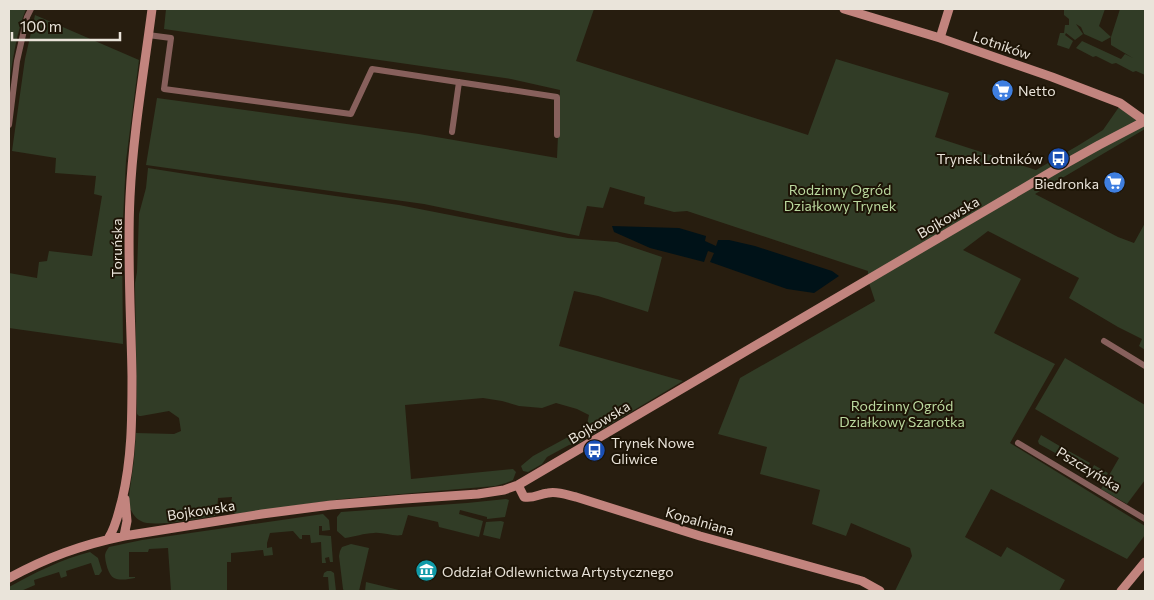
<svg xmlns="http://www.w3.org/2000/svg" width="1154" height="600" viewBox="0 0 1154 600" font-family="Commissioner,sans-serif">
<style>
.green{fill:#313c26}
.water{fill:#001218}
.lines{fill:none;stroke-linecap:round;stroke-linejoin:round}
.street{stroke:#87605c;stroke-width:6}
.secondary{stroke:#c2847e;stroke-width:9}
.labels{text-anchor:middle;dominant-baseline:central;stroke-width:4;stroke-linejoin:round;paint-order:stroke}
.street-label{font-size:14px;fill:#eae4da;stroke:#1d1406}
.poi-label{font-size:14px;fill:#eae4da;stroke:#1d1406;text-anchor:start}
.park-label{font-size:14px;fill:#bbd99f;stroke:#1d1406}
</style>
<rect width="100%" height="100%" fill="#271d0f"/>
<path class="green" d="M9 9H26C17 30 12 63 9 86Z
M166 9H594L576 61 808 135 836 59 949 93 935 137 1036 170 1079 145 1103 130 1119 107 1145 121V129L1035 194 1118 237 1134 243 1145 223V350L1139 346 1142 339 1118 327 1069 298 1079 278 988 231 963 250 1021 279 994 333 1055 364 1010 443 1145 526V535L1127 559 991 489 965 537 1001 557 1007 547 1065 580 1059 591H895L912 556 910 548 851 523 846 536 812 524 820 490 760 474 767 447 718 434 740 378 875 301 868 280V271L687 211 674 212 644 204 645 197 610 187 603 208 587 206 579 236 424 204 146 165 157 98 419 134 557 158 560 90 511 79 164 29Z
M1064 9H1105L1099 26 1111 37 1120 9H1145V75L1136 71 1133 72 1116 63 1112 64 1096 56 1093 57 1076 48 1082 41 1121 59 1125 54 1133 58 1111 45V37L1102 42 1084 34 1081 27 1076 24 1083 34 1075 40 1066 33 1065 35 1073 41 1069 49 1057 45 1060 33H1064L1065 25H1069V19L1064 15Z
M35 15 139 60 126 161 122 238 123 344 9 328V273L37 278 39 262 47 261 49 251 92 256 102 196 94 194 96 176 55 173 56 158 12 151 25 59Z
M148 168 230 181 399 205 568 238 617 242 662 257 648 312 598 296 574 291 559 346 683 381 577 444 569 445 547 457 542 464 528 472 523 471 521 466 533 456 581 430 587 424 589 415 577 409 556 403 542 408 519 406 502 401 483 398 405 405 411 479 513 469 516 472 513 480 506 483 495 486 342 499 236 514 234 513C231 507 231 503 232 497L218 498 217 512 215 516C200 518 152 528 141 521 136 519 133 514 131 510H129L128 503 134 460 136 433 174 434 181 431 179 418 169 411 141 416H139L137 414 135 283 137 272 139 214 146 188Z
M1065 358 1145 405V480L1127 504 1101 489 1119 458 1035 409Z
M1041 435 1063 448 1059 455 1039 444 1038 441Z
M1067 450 1090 463 1085 471 1063 458Z
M1094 465 1108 473 1103 482 1089 474Z
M506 499 509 500 505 517 487 519V517L460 510 459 514 483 521 479 537 439 527 438 522 408 515 402 535C394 537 383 532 374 533 364 533 354 537 345 538L337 531V517L341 512 467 503Z
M323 514 329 520 330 530 322 531V526H319V535L331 536 333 562H330L329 557 325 558 326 563H322L321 542 311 543 310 535H302V539H300L293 531 270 533 267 543V548L272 547 273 555 264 556 263 550 231 553V562H227V591H171L168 548 149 549 148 552H129V577H135V578C129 579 120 581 114 578 108 575 105 561 105 555 106 551 107 550 109 547L142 540Z
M501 521 504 522 500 539 483 535 486 522Z
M351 544 369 548 359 591H344L343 589 339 556 340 551 342 547Z
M90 552 98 558 102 571 99 575H95L91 563 66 571 67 576 61 578 59 572 34 580 35 585 21 591H9V587C35 573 61 559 90 552Z
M327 571H331L334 573 336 591H329L328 577H323L324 573Z
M366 582 403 591H365Z"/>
<path class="water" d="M612 226 679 228 706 236 705 241 716 246 718 240H729L755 246 832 271 839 276 814 293 787 289 710 262 714 253 708 251 704 262 650 248 614 232Z"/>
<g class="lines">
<path class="street" d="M148 35 171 38 164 89 351 114 372 69 557 97V135
M9 125 17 61 27 17 31 9
M452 132 459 82
M1104 341 1145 366
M1018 443 1145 519"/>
<path class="secondary" d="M844 9 940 38 1052 77 1120 103 1145 121
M940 38 949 9
M518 485 524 497C533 499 539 494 548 493 558 491 567 495 576 497L700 536 862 581 880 591
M124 536 127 521 125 499
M108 539C116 527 118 514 122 500 132 459 132 418 132 376 131 316 127 257 130 197 133 134 144 71 152 9
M9 578C48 557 81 545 124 536L262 514 331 505 405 499 478 494 504 490 518 485 1063 165 1099 145 1145 121
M1121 591 1145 562"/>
</g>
<defs>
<symbol id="supermarket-disc" viewBox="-11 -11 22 22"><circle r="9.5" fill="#3f7fe0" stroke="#1d1406"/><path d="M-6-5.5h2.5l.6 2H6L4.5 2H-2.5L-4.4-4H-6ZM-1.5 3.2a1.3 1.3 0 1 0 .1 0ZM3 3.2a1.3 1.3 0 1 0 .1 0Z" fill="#fff"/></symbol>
<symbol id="bus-disc" viewBox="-11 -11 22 22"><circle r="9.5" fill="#1a4fb4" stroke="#1d1406"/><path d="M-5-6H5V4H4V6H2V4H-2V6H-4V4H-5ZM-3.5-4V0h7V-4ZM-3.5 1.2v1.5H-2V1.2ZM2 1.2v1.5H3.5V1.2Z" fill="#fff"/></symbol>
<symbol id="museum-disc" viewBox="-11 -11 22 22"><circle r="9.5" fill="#0f9aa8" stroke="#1d1406"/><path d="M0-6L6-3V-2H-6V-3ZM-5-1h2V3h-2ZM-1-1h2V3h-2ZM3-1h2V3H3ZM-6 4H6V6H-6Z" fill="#fff"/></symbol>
</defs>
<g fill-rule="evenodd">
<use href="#supermarket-disc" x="990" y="78" width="25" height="25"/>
<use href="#bus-disc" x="1046" y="146" width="25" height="25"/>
<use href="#supermarket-disc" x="1102" y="170" width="25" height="25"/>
<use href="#bus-disc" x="582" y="438" width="25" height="25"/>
<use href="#museum-disc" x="414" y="558" width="25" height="25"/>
</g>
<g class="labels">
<g class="street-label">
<text transform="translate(1002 45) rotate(19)">Lotników</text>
<text transform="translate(948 217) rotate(-30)">Bojkowska</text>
<text transform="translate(116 248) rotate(-90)">Toruńska</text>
<text transform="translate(599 422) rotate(-31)">Bojkowska</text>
<text transform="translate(1089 469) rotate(31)">Pszczyńska</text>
<text transform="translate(201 510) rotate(-9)">Bojkowska</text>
<text transform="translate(700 521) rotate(16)">Kopalniana</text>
</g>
<g class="poi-label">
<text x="1018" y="90">Netto</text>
<text x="1043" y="158" text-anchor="end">Trynek Lotników</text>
<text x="1099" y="183" text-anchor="end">Biedronka</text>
<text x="611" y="442">Trynek Nowe<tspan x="611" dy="16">Gliwice</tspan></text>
<text x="442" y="571">Oddział Odlewnictwa Artystycznego</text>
</g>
<g class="park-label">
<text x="840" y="189">Rodzinny Ogród<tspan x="840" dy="16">Działkowy Trynek</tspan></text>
<text x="902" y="405">Rodzinny Ogród<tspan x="902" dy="16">Działkowy Szarotka</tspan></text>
</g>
</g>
<rect width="1154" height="600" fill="none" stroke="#eae4da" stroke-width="20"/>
<path d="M12 32v8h108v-8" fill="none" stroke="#eae4da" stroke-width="2.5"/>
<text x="20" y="32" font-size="15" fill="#eae4da" stroke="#1d1406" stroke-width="4" paint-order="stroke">100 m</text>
</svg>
